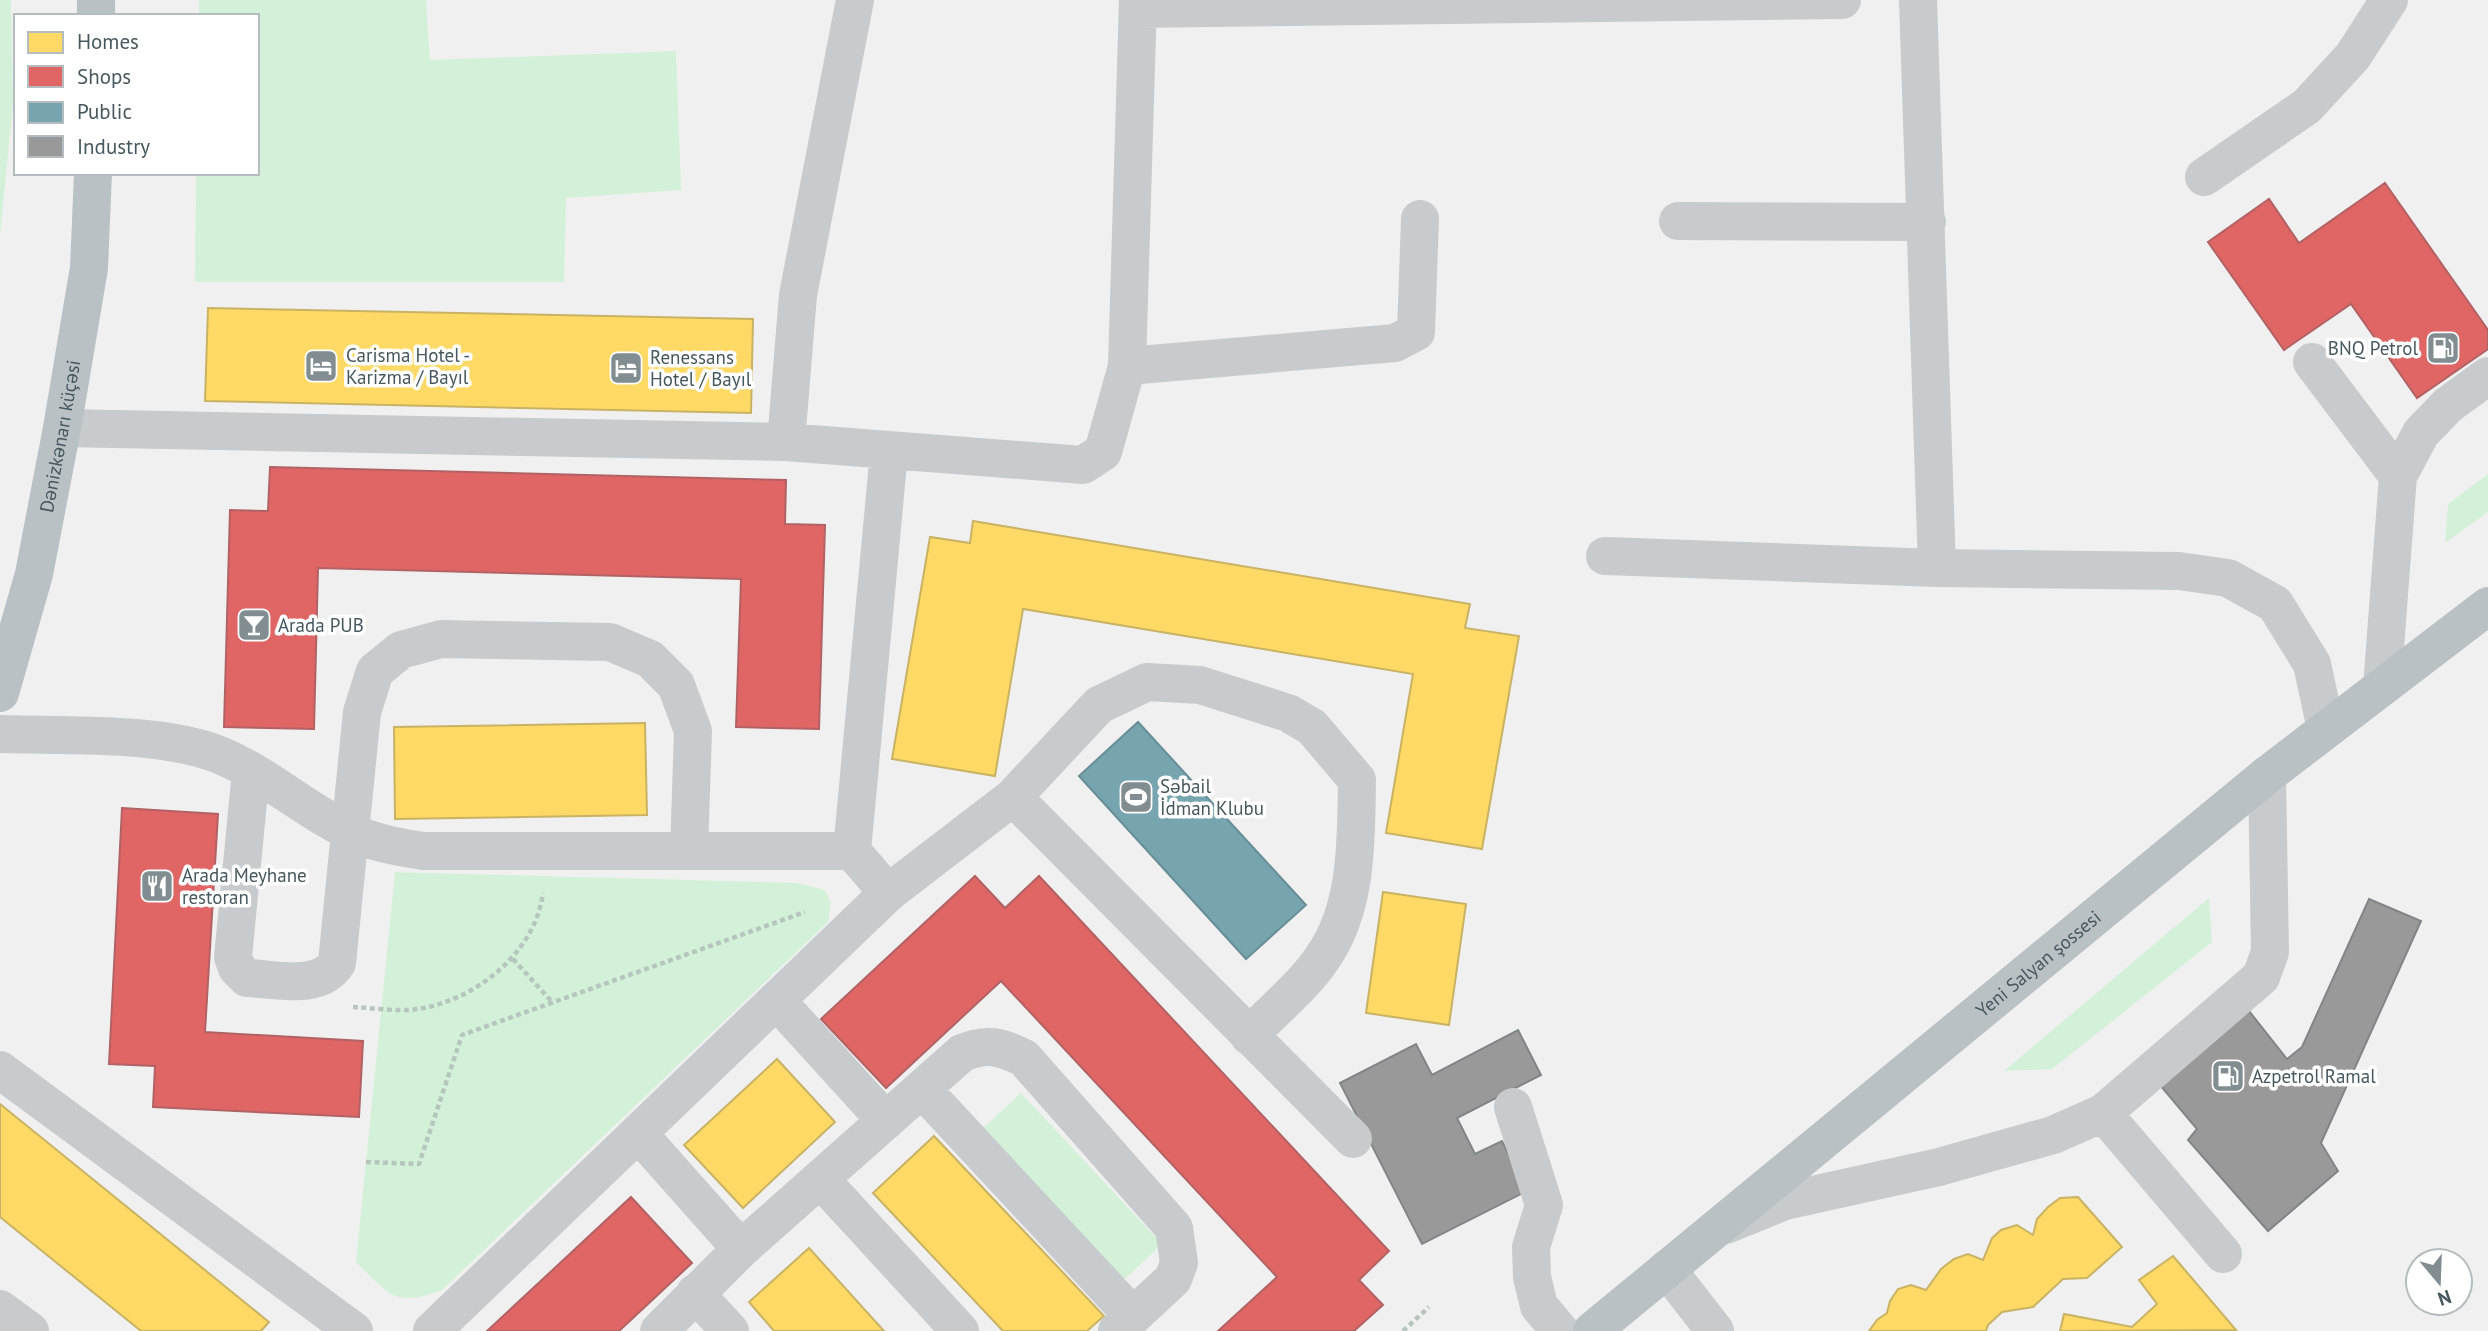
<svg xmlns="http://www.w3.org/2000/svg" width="2488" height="1331" viewBox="0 0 2488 1331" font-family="'PT Sans',sans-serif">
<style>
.green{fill:#d3f1d8}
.homes{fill:#ffd966;stroke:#c8b264;stroke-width:2}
.shops{fill:#e06666;stroke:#b26264;stroke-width:2}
.public{fill:#76a5af;stroke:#688e97;stroke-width:2}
.industry{fill:#999;stroke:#808687;stroke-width:2}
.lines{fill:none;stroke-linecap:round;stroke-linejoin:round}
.path{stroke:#b6c5bd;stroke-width:4.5;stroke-dasharray:5 3.5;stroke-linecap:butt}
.minor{stroke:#c7cbcd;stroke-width:38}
.highway{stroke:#bac1c5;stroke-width:38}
.labels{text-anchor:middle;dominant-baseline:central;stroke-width:7;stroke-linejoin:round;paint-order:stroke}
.poi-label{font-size:19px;fill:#46585e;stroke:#fff;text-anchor:start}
.street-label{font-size:19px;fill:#46585e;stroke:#fff}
</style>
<rect width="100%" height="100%" fill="#f1f0f0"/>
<path class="green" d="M0 0H11L13 104 0 235Z
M199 0H426L430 60 676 51 681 190 566 198 564 282H195L196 173H257V16H199Z
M2488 474V512L2445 543 2448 504Z
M395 872 797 883 825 890 831 903 828 922 442 1290C394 1308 390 1295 356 1262Z
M2209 898 2212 942 2052 1069 2004 1071Z
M1021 1093 1162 1244 1122 1282 980 1131Z"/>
<path class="homes" d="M208 308 753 319 751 413 205 401Z
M973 521 1470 604 1465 628 1519 636 1482 849 1386 833 1413 674 1023 609 995 776 892 759 930 537 970 543Z
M645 723 647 815 395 819 394 727Z
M1383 892 1466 904 1449 1025 1366 1013Z
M777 1059 835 1122 743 1208 684 1145Z
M0 1104 269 1322 261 1331H141L0 1217Z
M934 1136 1104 1316 1087 1331H1003L873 1193Z
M2078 1197 2122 1247 2087 1278 2063 1279 2033 1307 2002 1312 1988 1325 1986 1331H1869L1877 1320 1887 1313 1890 1301 1898 1289 1911 1285 1926 1290 1941 1269 1954 1259 1968 1254 1983 1260 1992 1238 2001 1230 2017 1225 2033 1235 2037 1219 2048 1207 2060 1198Z
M809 1248 884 1331H774L749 1302Z
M2173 1256 2236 1330 2060 1331 2064 1314 2132 1327 2157 1304 2139 1280Z"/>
<path class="shops" d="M2385 183 2488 330V349L2417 398 2351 304 2284 350 2208 242 2269 199 2299 243Z
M270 467 786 480 785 524 825 525 819 729 736 727 741 579 318 568 314 729 224 727 230 510 268 511Z
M122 808 218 814 205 1032 363 1041 359 1117 153 1107 155 1066 109 1064Z
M975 876 1005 908 1039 876 1389 1251 1359 1280 1383 1305 1354 1331H1218L1277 1277 1001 981 886 1088 821 1019Z
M631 1197 692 1263 619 1331H487Z"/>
<path class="public" d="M1138 722 1306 905 1246 959 1079 776Z"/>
<path class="industry" d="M2369 899 2421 921 2321 1143 2338 1171 2268 1231 2188 1140 2197 1129 2159 1084 2249 1011 2287 1059 2302 1047Z
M1518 1030 1541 1075 1457 1118 1475 1154 1502 1141 1527 1191 1422 1244 1340 1083 1416 1044 1432 1075Z"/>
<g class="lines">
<path class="path" d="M513 959 553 1003
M353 1007C374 1008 397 1012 418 1009 476 1000 535 953 543 893
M366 1162 419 1164 462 1035 805 912
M1403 1331 1429 1307"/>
<path class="minor" d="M1918 0 1937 568
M1138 9 1842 0
M2204 177 2307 106 2353 56 2389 0
M1678 221 1927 222
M2312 362 2398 476
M1127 366 1395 343 1416 332 1420 219
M62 428 786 442 1083 465 1103 452 1127 366 1138 0
M786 442 798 295 855 0
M1605 556 1937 568 2179 571 2228 578 2275 604 2312 664 2326 729
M2382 687 2398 476 2421 433 2448 405 2488 376
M0 734C65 736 163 731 222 756 269 776 306 811 351 832 374 843 399 847 423 851H852
M251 771 233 957 237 968 247 978C277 979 319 991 337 963L362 712 375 671 401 650 441 639 610 642 650 659 676 685 693 731 689 851
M1013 797 1099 705 1147 682 1200 685 1288 713 1312 727 1357 780C1356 839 1358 907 1323 957 1304 986 1273 1010 1249 1036
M888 893 1013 797 1353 1139
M777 1001 886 1121
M0 1070 354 1331
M922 1089 1133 1316
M1513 1107 1544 1205 1531 1247 1532 1277 1539 1306 1560 1331
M2103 1113 2223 1254
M638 1133 741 1249
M821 1180 960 1331
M1726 1225 1785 1201 1939 1167 2053 1135 2103 1113 2261 977 2270 952 2267 775
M1667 1269 1715 1331
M695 1293 730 1331
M0 1309 30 1331
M432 1331 888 893 852 851 889 452
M659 1331 741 1249 962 1053C987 1043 1000 1046 1024 1058L1174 1228 1179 1263 1173 1279 1117 1331"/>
<g class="highway">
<path d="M96 16V0"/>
<path id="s1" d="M0 693 34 574 62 428 89 268 93 173"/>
<path id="s2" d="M1592 1331 2267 775 2488 606"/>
</g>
</g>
<defs>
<symbol id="fuel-square" viewBox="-11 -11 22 22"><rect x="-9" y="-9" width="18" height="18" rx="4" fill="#828d91" stroke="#fff"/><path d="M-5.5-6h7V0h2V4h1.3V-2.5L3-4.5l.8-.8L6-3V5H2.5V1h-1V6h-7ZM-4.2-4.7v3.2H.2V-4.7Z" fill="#fff"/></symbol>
<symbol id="hotel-square" viewBox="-11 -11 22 22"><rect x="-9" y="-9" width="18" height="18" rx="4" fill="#828d91" stroke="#fff"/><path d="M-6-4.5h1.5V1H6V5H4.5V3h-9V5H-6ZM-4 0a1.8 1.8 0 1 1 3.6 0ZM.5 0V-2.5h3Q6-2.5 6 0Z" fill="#fff"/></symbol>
<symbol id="bar-square" viewBox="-11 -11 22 22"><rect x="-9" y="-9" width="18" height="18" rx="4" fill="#828d91" stroke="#fff"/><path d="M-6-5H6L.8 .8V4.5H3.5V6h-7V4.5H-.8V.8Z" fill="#fff"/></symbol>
<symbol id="stadium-square" viewBox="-11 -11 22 22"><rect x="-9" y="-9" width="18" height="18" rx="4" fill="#828d91" stroke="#fff"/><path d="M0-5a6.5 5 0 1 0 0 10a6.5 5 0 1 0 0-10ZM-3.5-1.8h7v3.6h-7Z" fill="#fff"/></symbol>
<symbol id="restaurant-square" viewBox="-11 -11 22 22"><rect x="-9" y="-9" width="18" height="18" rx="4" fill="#828d91" stroke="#fff"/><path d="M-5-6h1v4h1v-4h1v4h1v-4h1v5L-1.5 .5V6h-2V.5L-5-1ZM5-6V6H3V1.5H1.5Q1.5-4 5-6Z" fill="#fff"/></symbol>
</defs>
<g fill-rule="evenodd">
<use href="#fuel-square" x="2424" y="329" width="38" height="38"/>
<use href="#hotel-square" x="302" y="347" width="38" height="38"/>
<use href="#hotel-square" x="607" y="349" width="38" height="38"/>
<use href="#bar-square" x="235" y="606" width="38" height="38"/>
<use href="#stadium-square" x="1117" y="778" width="38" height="38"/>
<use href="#restaurant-square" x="138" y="867" width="38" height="38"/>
<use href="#fuel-square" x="2209" y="1057" width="38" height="38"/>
</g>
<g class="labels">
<g class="poi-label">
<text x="2418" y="348" text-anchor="end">BNQ Petrol</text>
<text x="346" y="355">Carisma Hotel -<tspan x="346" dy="22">Karizma / Bayıl</tspan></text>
<text x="650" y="357">Renessans<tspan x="650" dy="22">Hotel / Bayıl</tspan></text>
<text x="278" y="625">Arada PUB</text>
<text x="1160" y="786">Səbail<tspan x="1160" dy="22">İdman Klubu</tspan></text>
<text x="182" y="875">Arada Meyhane<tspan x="182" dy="22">restoran</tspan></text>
<text x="2252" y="1076">Azpetrol Ramal</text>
</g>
<g class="street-label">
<text stroke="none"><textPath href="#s1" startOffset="264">Dənizkənarı küçəsi</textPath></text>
<text stroke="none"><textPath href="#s2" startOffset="578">Yeni Salyan şossesi</textPath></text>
</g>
</g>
<rect x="14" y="14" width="245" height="161" fill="#ffffff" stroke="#b5bcbf" stroke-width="2"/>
<rect x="28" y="32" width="35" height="21" fill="#ffd966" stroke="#b5bcbf" stroke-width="2"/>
<text x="77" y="49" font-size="21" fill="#46585e">Homes</text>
<rect x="28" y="66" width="35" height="21" fill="#e06666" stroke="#b5bcbf" stroke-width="2"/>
<text x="77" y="84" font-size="21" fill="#46585e">Shops</text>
<rect x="28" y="102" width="35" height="21" fill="#76a5af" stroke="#b5bcbf" stroke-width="2"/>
<text x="77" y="119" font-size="21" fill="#46585e">Public</text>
<rect x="28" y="136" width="35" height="21" fill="#999999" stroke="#b5bcbf" stroke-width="2"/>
<text x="77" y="154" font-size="21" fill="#46585e">Industry</text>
<g transform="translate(2439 1282) rotate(161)"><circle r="33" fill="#ffffff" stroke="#b5bcbf" stroke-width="2"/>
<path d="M0-5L12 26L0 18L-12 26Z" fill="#828d91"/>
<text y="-10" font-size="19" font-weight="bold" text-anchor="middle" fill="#46585e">N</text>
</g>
</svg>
